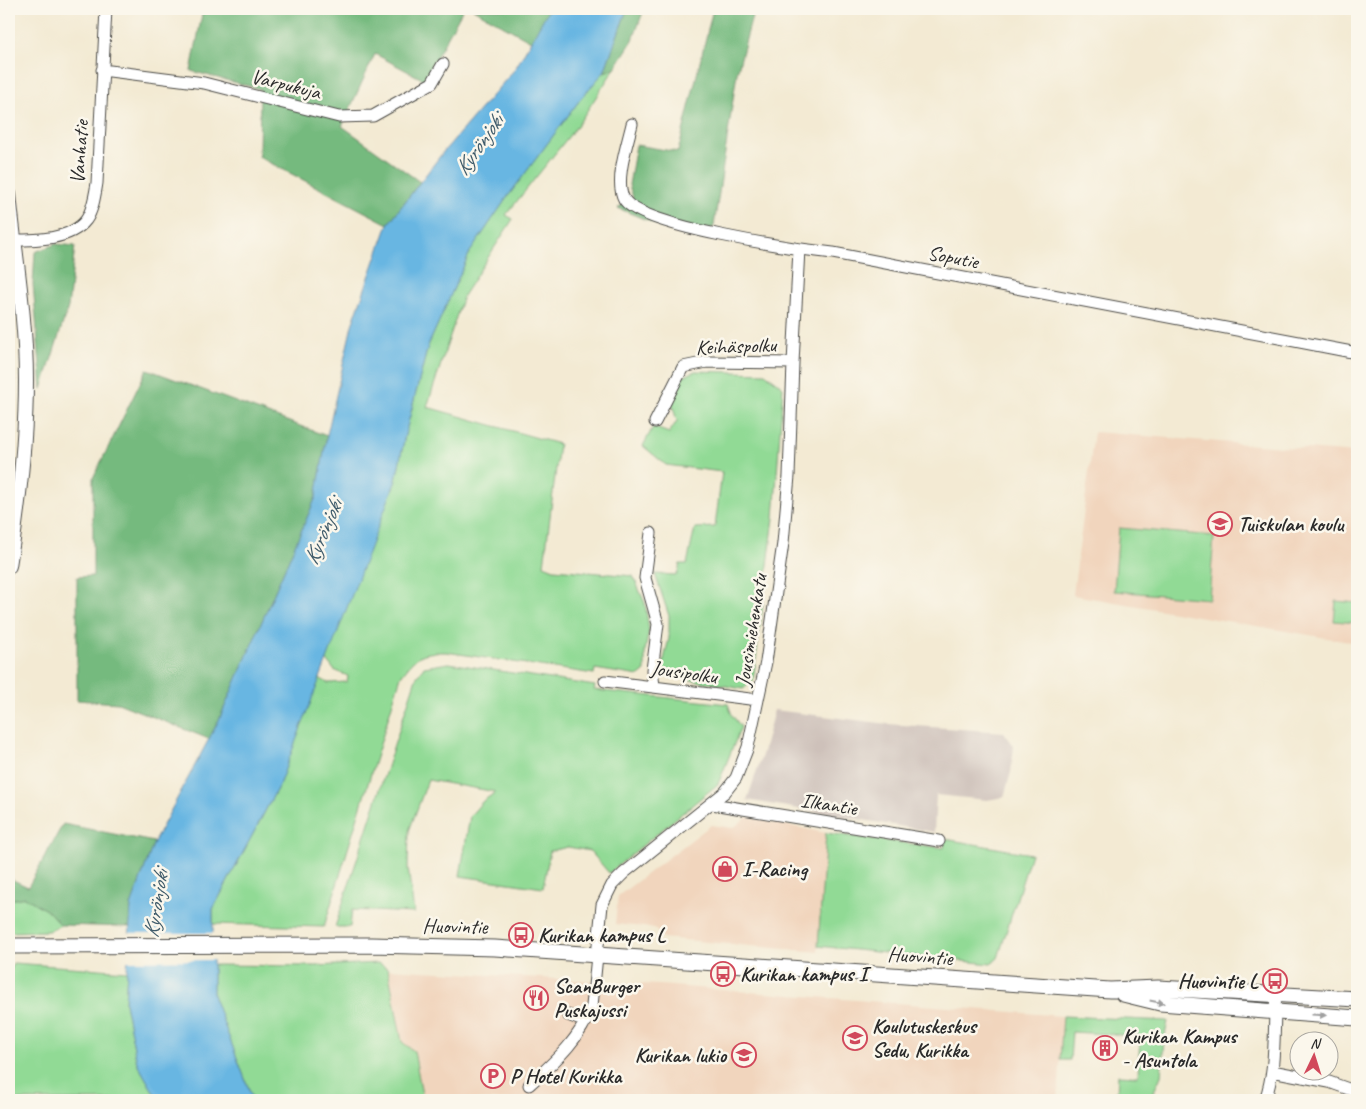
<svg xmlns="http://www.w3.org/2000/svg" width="1366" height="1109" viewBox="0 0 1366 1109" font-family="Caveat,sans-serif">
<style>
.built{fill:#f1d5bd}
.industrial{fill:#cec1ba}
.green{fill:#91da95;stroke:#5e8260}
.forest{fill:#74ba7e;stroke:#507254}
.water{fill:#68b6e2;stroke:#4a7086}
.pier{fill:#f3ead3}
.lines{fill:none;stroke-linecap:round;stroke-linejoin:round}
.minor-casing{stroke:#494844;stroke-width:13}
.tertiary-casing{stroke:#494844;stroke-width:16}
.secondary-casing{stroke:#494844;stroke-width:17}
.minor{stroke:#fff;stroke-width:11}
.tertiary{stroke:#fff;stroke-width:14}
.secondary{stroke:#fff;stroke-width:15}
.oneway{fill:#a0a0a0}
.labels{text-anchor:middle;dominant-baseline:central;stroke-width:5;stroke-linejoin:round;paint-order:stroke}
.street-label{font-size:21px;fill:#2b2b2b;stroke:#fbf7ec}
.poi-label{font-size:21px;font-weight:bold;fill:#2b2b2b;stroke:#fbf7ec;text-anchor:start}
.water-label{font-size:22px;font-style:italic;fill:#405c6b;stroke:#fbf7ec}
</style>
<rect width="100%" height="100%" fill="#fbf7ec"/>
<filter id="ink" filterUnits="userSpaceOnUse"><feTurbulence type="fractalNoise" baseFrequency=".02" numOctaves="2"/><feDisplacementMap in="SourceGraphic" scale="10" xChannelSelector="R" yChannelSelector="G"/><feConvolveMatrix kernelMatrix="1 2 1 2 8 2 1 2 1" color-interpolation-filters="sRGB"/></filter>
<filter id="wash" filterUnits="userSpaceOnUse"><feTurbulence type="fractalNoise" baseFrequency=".0096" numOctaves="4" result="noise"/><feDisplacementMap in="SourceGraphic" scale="20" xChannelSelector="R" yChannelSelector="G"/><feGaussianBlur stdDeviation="1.12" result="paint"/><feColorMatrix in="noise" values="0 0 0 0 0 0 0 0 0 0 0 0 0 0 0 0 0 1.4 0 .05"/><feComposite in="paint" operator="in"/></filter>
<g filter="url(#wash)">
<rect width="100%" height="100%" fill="#f3ead3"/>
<path class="built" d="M1094 432 1357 453V643L1073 595Z
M747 817 826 833 818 952 663 938 654 928 615 924 618 896 711 825 733 828Z
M388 969 659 985 1063 1016 1058 1100H413Z"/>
<path class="industrial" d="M774 710 888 724 1004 732 1014 746 1011 772 1004 797 987 800 936 795 934 832 747 800 763 752Z"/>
<path class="green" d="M615 68 577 126 506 215 513 219 463 296 427 407 559 444 544 565 554 569 633 576 645 603 649 630 645 651V671L639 676 595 669 594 674 446 652C420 652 417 655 401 676L324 927 213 924V909L279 785 319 678 328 683 347 682 348 676 334 670 326 659 396 480 405 435 428 346 470 252 506 199 582 97 604 72Z
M695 371 765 373 783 387 774 518 753 681 743 689 669 676 662 668 669 638V616L655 574 677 575 680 564H687L695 528 715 527 722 472 666 465 643 446 653 427 669 433 677 421 672 404 683 377Z
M1119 528 1214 536 1209 599 1114 591Z
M1336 601 1357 603V623L1334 621Z
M449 663 595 686 594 690 728 704 732 715 741 727 718 784 609 873 590 851 568 847 550 851 543 888 460 876 470 816 483 801 496 792 428 780 409 831 408 868 414 913 352 910 350 927H335L416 678 424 667Z
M826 833 944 848 945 839 1031 854 998 958 991 964 818 946Z
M25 897 49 912 61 925 48 931 9 932V900Z
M13 963 127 971 125 1003 137 1063 158 1100H9V976Z
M379 963 388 969 402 1042 414 1051 423 1100H253L213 995V965L315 966Z
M1063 1016 1168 1021 1164 1040 1161 1076 1150 1100H1089V1097L1110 1099 1117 1096 1118 1075 1138 1076 1140 1036 1072 1032 1070 1060H1060Z"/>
<path class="forest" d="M203 9H344L353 11 354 9H463L424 80 375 54 342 126 420 182 388 224 259 157 260 89 191 71Z
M473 9H549L531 41Z
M627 9H644L633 40 615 68 604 72Z
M713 9H754L737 73 714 226 707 236 656 224 618 208 633 197 629 185 636 145 678 152Z
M56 244 75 246 68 307 42 389 33 284 35 252Z
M147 369 327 436 316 497 219 720 209 739 118 703 77 700V577L93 576V478Z
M63 824 154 842 131 906 130 927 61 925 49 912 25 897 9 900V878L28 887Z"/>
<path class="water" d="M549 9H627L604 72 582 97 506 199 470 252 428 346 405 435 396 480 279 785 213 909V995L253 1100H158L137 1063 125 1003 131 906 154 842 219 720 316 497 327 435 352 325 388 224 444 151 515 69Z"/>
<path class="pier" d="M127 933H216L215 960 125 961Z"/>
</g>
<g filter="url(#ink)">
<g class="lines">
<defs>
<path id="minor" d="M102 70 204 83 339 117 373 116 432 83 443 64
M632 124C628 142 614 181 624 199 639 227 797 249 833 253L1357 353
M9 240C32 240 70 241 86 220 93 210 95 195 97 183L106 9
M655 422 683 367 707 362 793 363
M651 533 645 578 658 624 652 670 654 686
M605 681 758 700
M712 804 939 841
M568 1015 586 1022
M1272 1071 1329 1082 1357 1092
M529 1085C554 1062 581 1039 592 1006L602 905 612 885 624 873 725 792 736 778 748 747 766 662 783 543 789 476 793 363 799 249
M1265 1100C1277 1067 1273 1029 1276 994"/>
<path id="tertiary" d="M9 194C15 255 26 318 26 380 26 442 19 504 9 566"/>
<path id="secondary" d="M9 946 371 945 495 948 1110 990 1158 988 1357 999
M1123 994 1160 1003 1357 1018"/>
</defs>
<use href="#minor" class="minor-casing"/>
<use href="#tertiary" class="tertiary-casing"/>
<use href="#secondary" class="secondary-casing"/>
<use href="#minor" class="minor"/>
<use href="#tertiary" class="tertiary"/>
<use href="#secondary" class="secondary"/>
</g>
<defs><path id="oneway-solid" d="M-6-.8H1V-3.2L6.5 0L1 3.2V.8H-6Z" transform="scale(1.25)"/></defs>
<g class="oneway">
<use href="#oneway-solid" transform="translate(1157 1002) rotate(11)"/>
<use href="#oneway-solid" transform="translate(1319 1015) rotate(4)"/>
</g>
</g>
<defs>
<symbol id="school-ring" viewBox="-11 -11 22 22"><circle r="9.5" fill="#fbf7ec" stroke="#d1495b" stroke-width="1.5"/><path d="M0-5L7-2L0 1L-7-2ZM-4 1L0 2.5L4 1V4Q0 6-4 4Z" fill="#d1495b"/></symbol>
<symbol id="shop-ring" viewBox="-11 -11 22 22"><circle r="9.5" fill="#fbf7ec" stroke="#d1495b" stroke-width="1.5"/><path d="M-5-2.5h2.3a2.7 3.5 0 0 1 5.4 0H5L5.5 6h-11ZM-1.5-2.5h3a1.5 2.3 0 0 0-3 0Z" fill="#d1495b"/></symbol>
<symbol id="bus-ring" viewBox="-11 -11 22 22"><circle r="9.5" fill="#fbf7ec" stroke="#d1495b" stroke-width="1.5"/><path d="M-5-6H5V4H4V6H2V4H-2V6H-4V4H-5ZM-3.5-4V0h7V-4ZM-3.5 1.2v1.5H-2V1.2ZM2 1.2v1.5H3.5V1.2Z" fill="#d1495b"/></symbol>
<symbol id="restaurant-ring" viewBox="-11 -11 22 22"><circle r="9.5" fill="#fbf7ec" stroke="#d1495b" stroke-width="1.5"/><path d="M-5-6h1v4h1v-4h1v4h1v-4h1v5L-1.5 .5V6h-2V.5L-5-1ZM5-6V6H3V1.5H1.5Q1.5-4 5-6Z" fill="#d1495b"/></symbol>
<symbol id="building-ring" viewBox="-11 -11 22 22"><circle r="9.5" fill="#fbf7ec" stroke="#d1495b" stroke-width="1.5"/><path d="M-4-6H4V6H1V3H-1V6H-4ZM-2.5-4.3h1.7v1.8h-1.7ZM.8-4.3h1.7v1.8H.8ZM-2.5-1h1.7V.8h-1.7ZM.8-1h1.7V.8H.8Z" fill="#d1495b"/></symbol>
<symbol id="parking-ring" viewBox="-11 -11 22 22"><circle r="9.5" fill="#fbf7ec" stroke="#d1495b" stroke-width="1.5"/><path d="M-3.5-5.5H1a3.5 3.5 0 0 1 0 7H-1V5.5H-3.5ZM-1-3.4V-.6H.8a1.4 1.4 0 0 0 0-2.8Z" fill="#d1495b"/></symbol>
</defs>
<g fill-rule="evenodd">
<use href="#school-ring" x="1206" y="510" width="28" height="28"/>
<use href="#shop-ring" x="711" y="855" width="28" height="28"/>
<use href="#bus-ring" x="507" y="921" width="28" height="28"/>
<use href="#bus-ring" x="709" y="960" width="28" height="28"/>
<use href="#bus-ring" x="1261" y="967" width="28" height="28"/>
<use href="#restaurant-ring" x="522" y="984" width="28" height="28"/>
<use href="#school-ring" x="841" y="1024" width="28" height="28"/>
<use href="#building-ring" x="1091" y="1034" width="28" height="28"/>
<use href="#school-ring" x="730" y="1041" width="28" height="28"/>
<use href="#parking-ring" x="479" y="1062" width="28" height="28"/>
</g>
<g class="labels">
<g class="street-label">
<text transform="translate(286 84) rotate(14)">Varpukuja</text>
<text transform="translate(79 152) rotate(-86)">Vanhatie</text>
<text transform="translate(953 257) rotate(11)">Soputie</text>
<text transform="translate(736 346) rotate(-2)">Keihäspolku</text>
<text transform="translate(751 630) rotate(-81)">Jousimiehenkatu</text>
<text transform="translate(684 672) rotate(8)">Jousipolku</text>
<text transform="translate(829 804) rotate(9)">Ilkantie</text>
<text transform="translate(455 926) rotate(1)">Huovintie</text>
<text transform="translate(920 956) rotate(4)">Huovintie</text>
</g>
<g class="poi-label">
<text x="1238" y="524">Tuiskulan koulu</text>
<text x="742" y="869">I-Racing</text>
<text x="538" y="935">Kurikan kampus L</text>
<text x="740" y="974">Kurikan kampus I</text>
<text x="1258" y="981" text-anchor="end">Huovintie L</text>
<text x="554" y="986">ScanBurger<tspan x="554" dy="24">Puskajussi</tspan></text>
<text x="872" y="1026">Koulutuskeskus<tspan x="872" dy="24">Sedu, Kurikka</tspan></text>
<text x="1122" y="1036">Kurikan Kampus<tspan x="1122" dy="24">- Asuntola</tspan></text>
<text x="726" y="1055" text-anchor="end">Kurikan lukio</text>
<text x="510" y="1076">P Hotel Kurikka</text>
</g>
<g class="water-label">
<text transform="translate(479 145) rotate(-55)">Kyrönjoki</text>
<text transform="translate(323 532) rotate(-67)">Kyrönjoki</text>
<text transform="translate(156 904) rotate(-81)">Kyrönjoki</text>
</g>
</g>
<rect width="1366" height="1109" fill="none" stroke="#fbf7ec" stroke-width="30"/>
<g transform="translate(1314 1056) rotate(4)"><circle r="24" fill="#fbf7ec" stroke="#a8a59f"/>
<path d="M0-4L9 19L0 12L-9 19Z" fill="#d1495b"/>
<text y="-8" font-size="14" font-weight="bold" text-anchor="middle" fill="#2b2b2b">N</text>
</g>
</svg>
